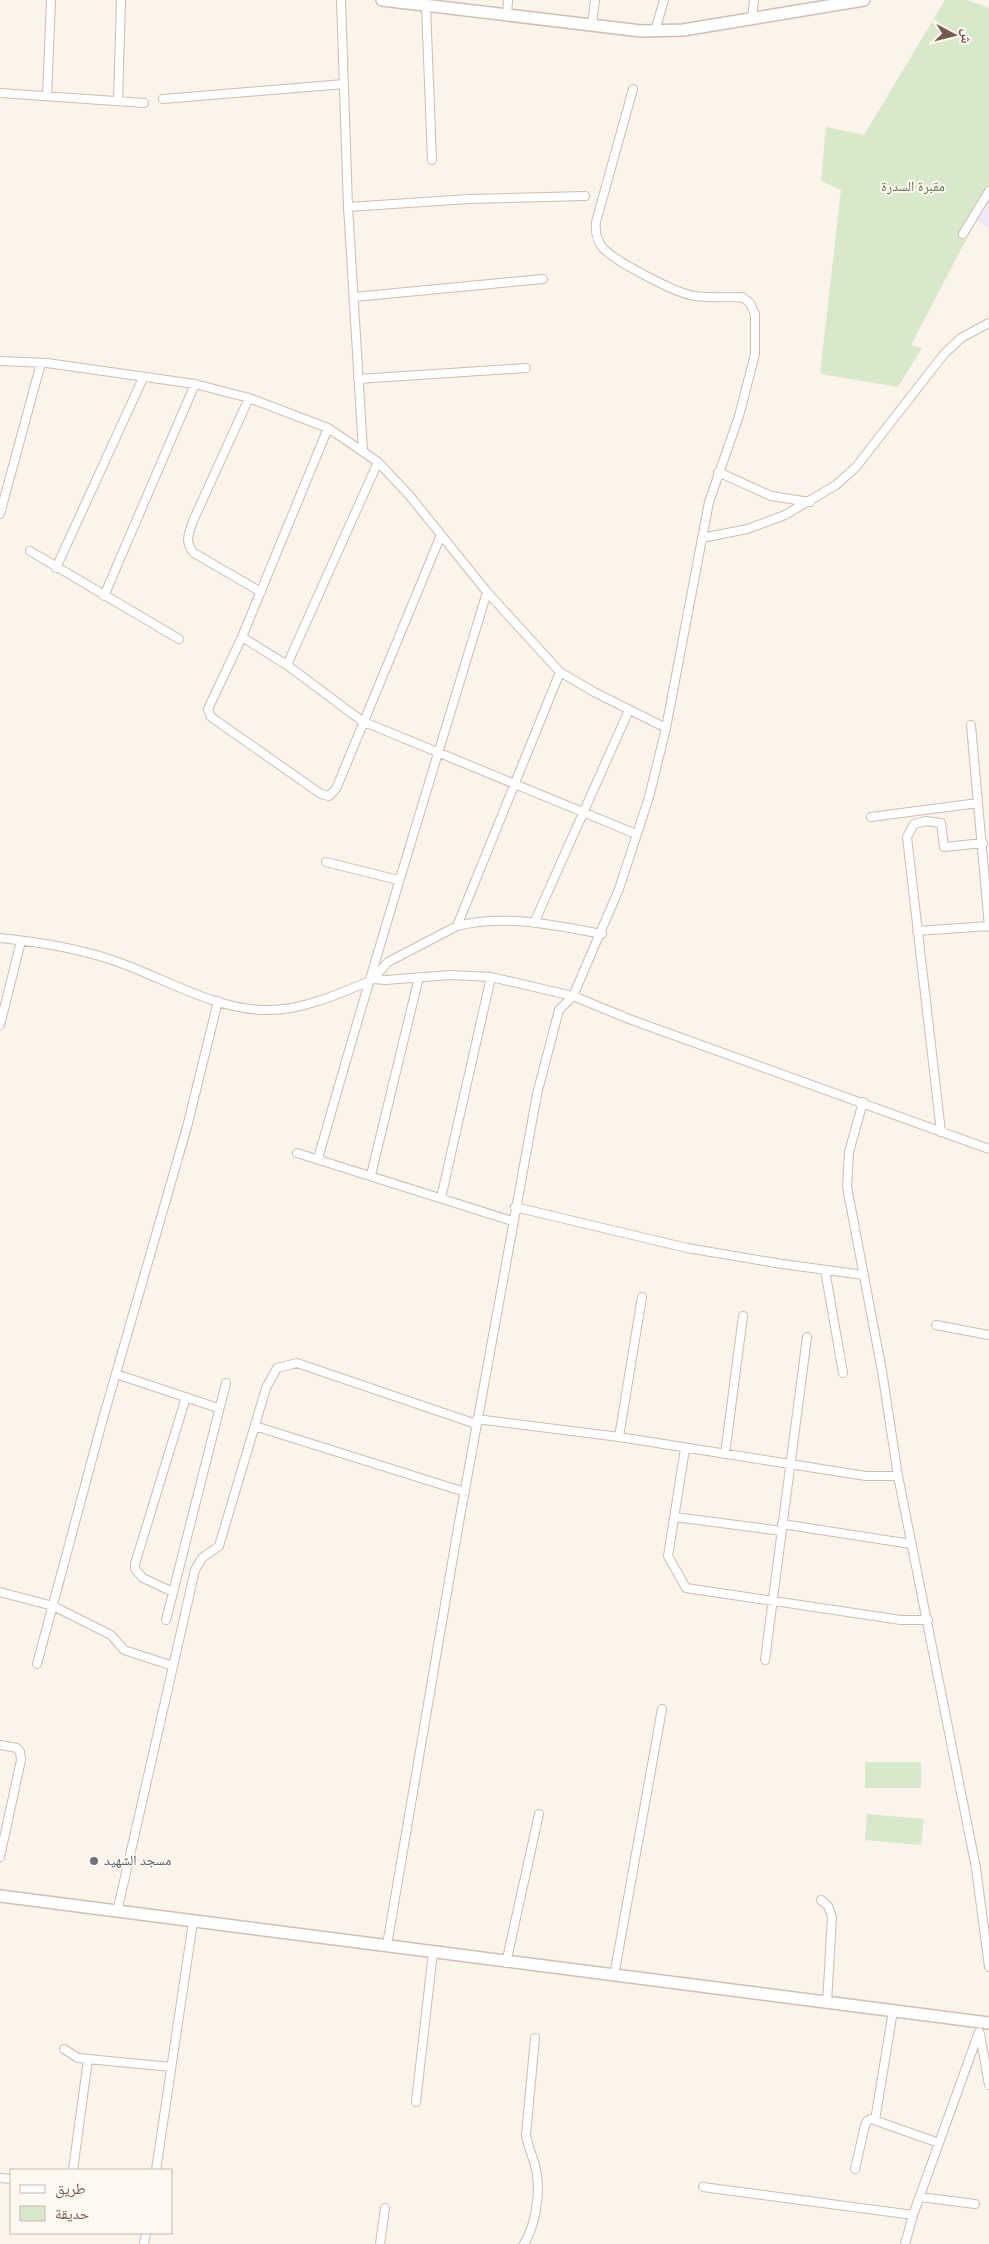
<svg xmlns="http://www.w3.org/2000/svg" width="989" height="2244" viewBox="0 0 989 2244" font-family="Overpass,'Noto Naskh Arabic',sans-serif">
<style>
.education{fill:#f1e7f8}
.green{fill:#d8e8ca}
.lines{fill:none;stroke-linecap:round;stroke-linejoin:round}
.street-casing{stroke:#cdbcb1;stroke-width:10}
.secondary-casing{stroke:#d2beb1;stroke-width:14}
.street{stroke:#fff;stroke-width:8}
.secondary{stroke:#fff;stroke-width:11}
.worship-dot{fill:#6b7280;stroke:#fef8f1;stroke-width:2}
.labels{text-anchor:middle;dominant-baseline:central;stroke-width:4;stroke-linejoin:round;paint-order:stroke}
.park-label{font-size:14px;fill:#597948;stroke:#fef8f1}
.worship-label{font-size:14px;fill:#5b616d;stroke:#fef8f1;text-anchor:start}
</style>
<rect width="100%" height="100%" fill="#fbf4eb"/>
<path class="education" d="M989 194V230L972 216Z"/>
<path class="green" d="M945 0H967L989 8V196L911 345 922 348 898 387 820 374 841 190 821 181 826 127 864 135Z
M865 1762H921V1788H865Z
M867 1814 924 1819 921 1845 865 1840Z"/>
<g class="lines">
<defs>
<path id="street" d="M341 0 348 207 363 450
M426 6 432 160
M507 16 508 0
M752 19 754 0
M592 26 595 0
M655 31 664 0
M633 89 596 222C595 230 597 240 602 247 614 261 677 294 695 296 710 298 726 297 742 297L750 303 755 314V354L739 416 709 502 666 728
M0 93 144 103
M47 96 51 0
M163 99 344 84
M118 101 121 0
M348 207 469 199 585 196
M963 234 989 191
M354 297 543 279
M0 361 47 363 195 384 249 398 328 428 378 462 409 495 487 592 560 672 594 692 666 728 649 797 619 889 573 996 559 1010 537 1094 458 1528 387 1945
M358 379 526 368
M249 398 193 521C189 533 184 542 194 553L261 592
M328 428 242 637 208 709 211 717 321 794 329 796 336 789 441 535
M718 472 771 496 810 502
M0 514 41 363
M702 538 747 529 785 515 836 485 856 467 944 354 961 338 989 323
M30 551 179 639
M56 568 143 378
M104 596 195 384
M242 637 287 665 362 721 636 834
M287 665 378 462
M971 725 989 927
M871 817 978 803
M326 862 398 880
M534 923 629 710
M457 926 560 672
M917 931 989 926
M0 938C39 942 78 948 115 961 162 977 215 1010 266 1010 299 1011 337 995 367 982L373 979 388 962 457 926C504 914 555 925 602 934
M373 979 386 980 450 975 491 977 573 996 629 1019 989 1149
M0 1025 21 941
M863 1102 849 1152 847 1187 882 1371 898 1476 976 1868 989 1967
M941 1132 907 837 914 824 926 821 941 823 944 847 983 843
M297 1153 512 1221
M318 1159C371 969 430 781 487 592
M371 1175 419 977
M441 1198 491 977
M515 1207 687 1248 782 1264 864 1275
M825 1270 843 1373
M936 1325 989 1335
M116 1374 218 1408
M477 1419 619 1437 866 1476H898
M255 1426 465 1492
M619 1437 642 1297
M685 1449 668 1556 686 1588 901 1620H928
M725 1454 743 1316
M675 1517 782 1531
M782 1524 911 1544
M0 1592 53 1606 111 1635 124 1650 173 1666
M173 1592 143 1578 135 1569V1564L186 1397
M166 1620 226 1383
M765 1660 807 1337
M37 1664 102 1422 187 1127 218 1001
M0 1745 17 1748 20 1752 21 1760 0 1857
M821 1900 828 1906 832 1917 827 2003
M117 1912 195 1570 202 1558 219 1546 266 1388 277 1368 297 1363 476 1424
M506 1963 539 1814
M614 1976 662 1709
M980 2034 989 2085
M64 2049 78 2058 171 2067
M416 2102 433 1952
M875 2120 893 2011
M855 2169 865 2125 867 2121 871 2119 939 2143
M73 2170 88 2059
M156 2170 193 1922
M0 2178 11 2179
M703 2187 913 2215
M920 2197 975 2204
M144 2244 146 2233
M380 2244 385 2208
M524 2244C535 2226 540 2197 537 2176 536 2162 528 2149 526 2135L535 2038
M905 2244 913 2215 979 2032"/>
<path id="secondary" d="M382 0 641 31 683 30 864 0
M0 1896 989 2023"/>
</defs>
<use href="#street" class="street-casing"/>
<use href="#secondary" class="secondary-casing"/>
<use href="#street" class="street"/>
<use href="#secondary" class="secondary"/>
</g>
<circle class="worship-dot" cx="94" cy="1861" r="5"/>
<g class="labels">
<g class="park-label">
<text x="913" y="187">مقبرة السدرة</text>
</g>
<g class="worship-label">
<text x="104" y="1861">مسجد الشهيد</text>
</g>
</g>
<rect x="10" y="2169" width="162" height="65" fill="#fef8f1" stroke="#c7b9b0"/>
<rect x="20" y="2185" width="25" height="8" fill="#ffffff" stroke="#c7b9b0"/>
<text x="55" y="2194" font-size="15" fill="#755b4f">طريق</text>
<rect x="20" y="2206" width="25" height="15" fill="#d8e8ca" stroke="#c7b9b0"/>
<text x="55" y="2219" font-size="15" fill="#755b4f">حديقة</text>
<g transform="translate(954 35) rotate(97)" stroke="#fef8f1" stroke-width="4" paint-order="stroke">
<path d="M0-4L9 19L0 12L-9 19Z" fill="#755b4f"/>
<text y="-8" font-size="14" font-weight="bold" text-anchor="middle" fill="#755b4f">ش</text>
</g>
</svg>
